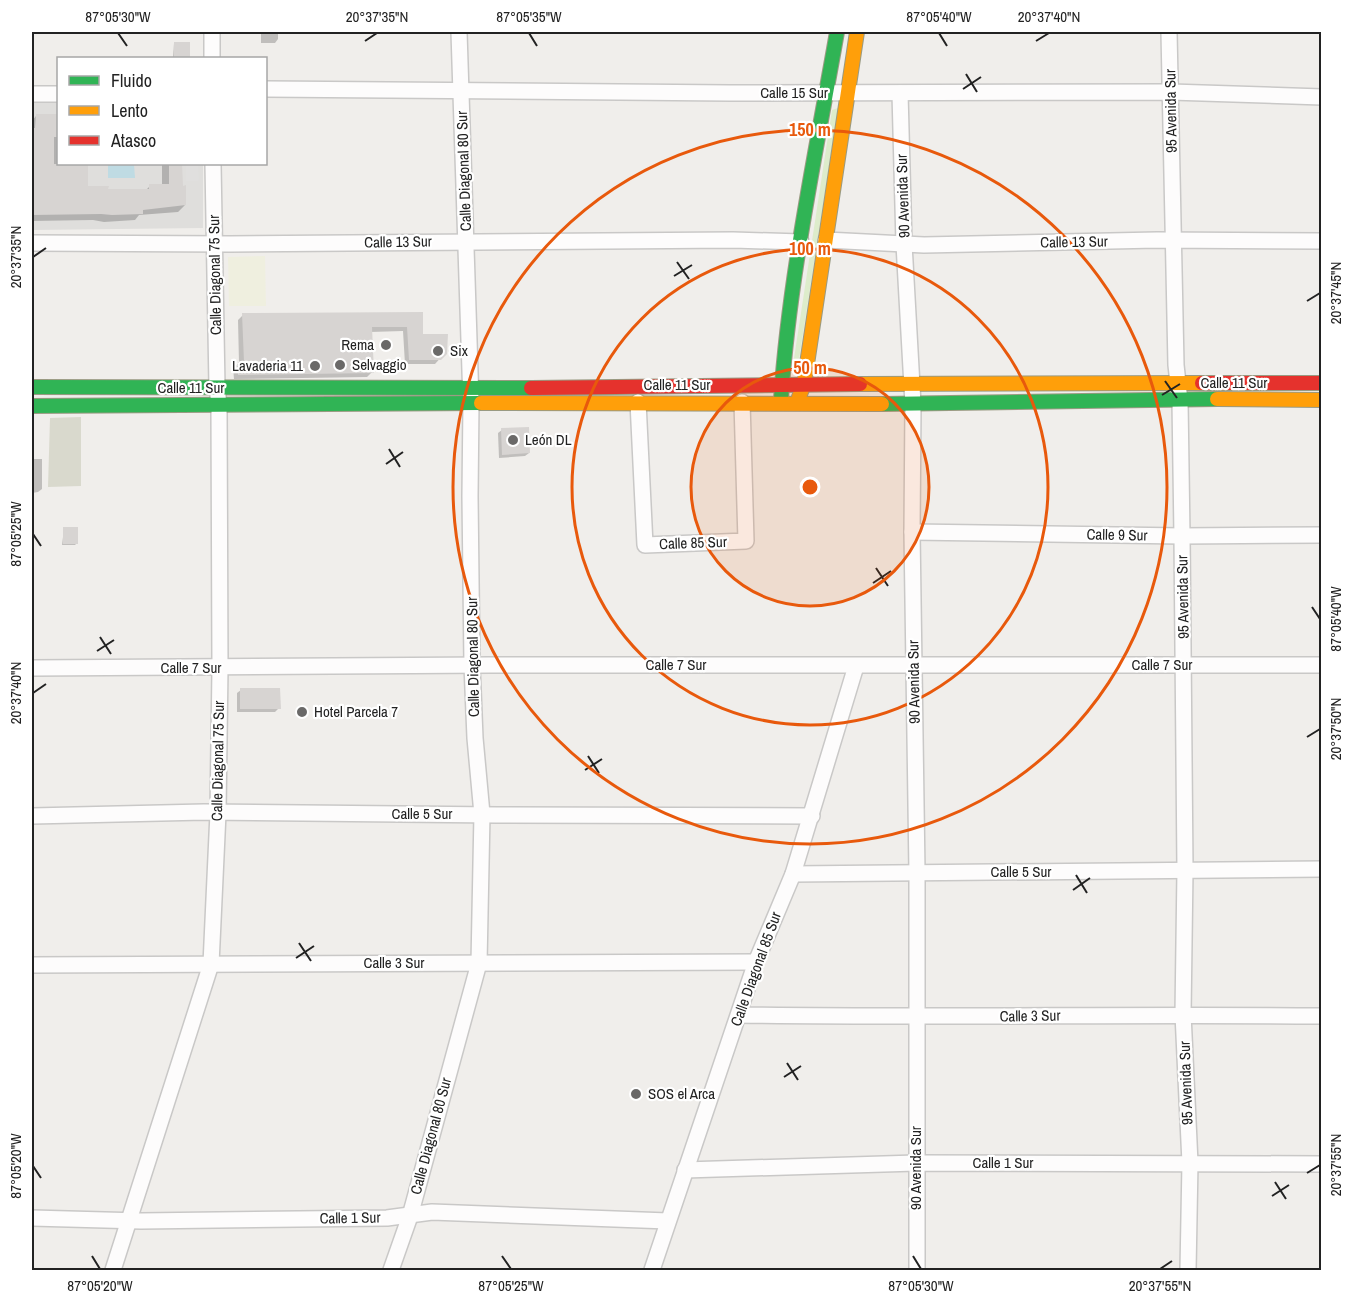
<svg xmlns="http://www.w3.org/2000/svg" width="1353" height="1302" viewBox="0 0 1353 1302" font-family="'Archivo Narrow',sans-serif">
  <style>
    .residential { fill: #dfdedc }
    .construction { fill: #d9d9cd }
    .farmland { fill: #efefdf }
    .grass { fill: #ddeccb }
    .parking { fill: #e0dfde }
    .water { fill: #bfdbe3 }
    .shadow { fill: #0003 }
    .building { fill: #d7d4d2 }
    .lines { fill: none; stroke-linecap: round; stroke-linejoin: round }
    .street-casing { stroke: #c9c8c7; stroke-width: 18 }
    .fast-casing { stroke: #999a82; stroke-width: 16 }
    .slow-casing { stroke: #999a82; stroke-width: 16 }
    .jam-casing { stroke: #999a82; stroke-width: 16 }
    .street { stroke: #fdfcfc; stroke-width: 15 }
    .fast { stroke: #30b455; stroke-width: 14 }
    .slow { stroke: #ff9f0a; stroke-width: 14 }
    .jam { stroke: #e5322d; stroke-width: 14 }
    .ticks { fill: none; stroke: #222; stroke-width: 2 }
    .ring { fill: none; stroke: #e8590c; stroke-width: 3 }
    .poi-dot { fill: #6a6968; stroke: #fff; stroke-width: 2 }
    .labels { text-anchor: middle; stroke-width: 4.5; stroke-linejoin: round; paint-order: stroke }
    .street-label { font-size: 15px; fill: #222; stroke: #fff }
    .poi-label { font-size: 15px; fill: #222; stroke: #fff; text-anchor: start }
    .centre { fill: #e8590c; stroke: #fff; stroke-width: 3 }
    .ring-label { font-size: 18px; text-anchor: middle; font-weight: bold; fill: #e8590c; stroke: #fff; stroke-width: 4.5; stroke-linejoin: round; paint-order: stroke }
    .neatline { fill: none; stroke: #222; stroke-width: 2 }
    .ticks-label { font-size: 15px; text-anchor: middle; fill: #222 }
  </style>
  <rect width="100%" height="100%" fill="#f0eeeb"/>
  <path class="residential" d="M58,101V164H203V228L32,230V102Z"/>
  <path class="construction" d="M81,417V486L48,487L50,418Z"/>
  <path class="farmland" d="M265,256L266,306H229L228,257Z"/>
  <path class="grass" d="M838,108L798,366L795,370L793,365L832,110Z"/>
  <path class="parking" d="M186,164H198L199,181H186Z"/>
  <path class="water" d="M108,164H134L135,178H108Z"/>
  <g class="shadow">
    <path d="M261,32H278V39L275,43H261Z"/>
    <path d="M174,43H189V58H173Z"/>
    <path d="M36,116H58V164H86V187L107,191L146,190L150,186L162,185V164H181V188L185,205L178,212L139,215L135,220L104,222L93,220L32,221V121Z"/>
    <path d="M421,313V335L445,353L435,364H405L403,331L370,332L372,372L367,377L234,379L233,368L239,363L238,320L243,315Z"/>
    <path d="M502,430L529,453L525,456L499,458L498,433Z"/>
    <path d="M32,459H42V489L38,492L32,493Z"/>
    <path d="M64,529L77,543L75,545H62Z"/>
    <path d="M241,690L279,708L275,712H237V693Z"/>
  </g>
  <g class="building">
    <rect x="174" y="42" width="16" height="16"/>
    <path d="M36,114H58V137H54V164H88V186H109L108,189H149V184H169V164H182L183,186L186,185V205L143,210V214L112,215L101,214L32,215V128H35Z"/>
    <path d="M423,312V334H448L447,354L441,360H409L407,327H372L374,373L238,375V362H244L242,313Z"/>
    <path d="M529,427L530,453L502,455L501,428Z"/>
    <rect x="63" y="527" width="15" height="17"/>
    <path d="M240,688H280L281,709H240Z"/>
  </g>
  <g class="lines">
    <g class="street-casing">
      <g id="street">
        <path d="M1169,32L1176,365L1180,401L1182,536L1185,870L1183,1014L1190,1163L1188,1270"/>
        <path d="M212,58V32"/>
        <path d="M266,89L730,93L1171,92L1322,97"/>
        <path d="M900,93L904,244L913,404L912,532L917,872V1270"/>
        <path d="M32,94H58"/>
        <path d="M826,240L924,245L1157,240L1322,241"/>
        <path d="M32,243L230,244L733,240L801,242"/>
        <path d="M638,402L645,545L746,541L742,402"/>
        <path d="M912,532L1182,536L1322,535"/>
        <path d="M32,668L490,665H1322"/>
        <path d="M32,816L204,812L497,815L812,816"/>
        <path d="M793,874L1322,869"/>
        <path d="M32,965L756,962"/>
        <path d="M739,1015C933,1018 1127,1014 1322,1016"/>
        <path d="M685,1170L916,1163L1322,1164"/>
        <path d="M32,1218L141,1221L387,1218L432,1212L668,1221"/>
        <path d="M113,1270L211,964L218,813L220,668L219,405L217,387L213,164"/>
        <path d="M391,1270L410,1216L479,963L482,814L475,738L472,665L470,496L471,402L459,32"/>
        <path d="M652,1270L756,962L793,874L856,666"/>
      </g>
    </g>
    <g class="fast-casing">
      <g id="fast">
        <path d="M32,387L531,388"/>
        <path d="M781,399C789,278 816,152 837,32"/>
        <path d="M882,404L1217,399"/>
        <path d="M32,406L481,403"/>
      </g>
    </g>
    <g class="slow-casing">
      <g id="slow">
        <path d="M860,384L1202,383"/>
        <path d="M799,397L804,384L857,32"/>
        <path d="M1217,399L1322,400"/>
        <path d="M481,403L882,404"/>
      </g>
    </g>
    <g class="jam-casing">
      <g id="jam">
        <path d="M1202,383H1322"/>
        <path d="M531,388L860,384"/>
      </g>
    </g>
    <use href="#street" class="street"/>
    <use href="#fast" class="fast"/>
    <use href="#slow" class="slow"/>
    <use href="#jam" class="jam"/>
  </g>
  <path class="ticks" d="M118,33L127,46M529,33L537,46M939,33L947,46M365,41L377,33M1036,41L1049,33M966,74L977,92M963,89L981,77M33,257L46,248M677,262L689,279M674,276L692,265M1307,301L1320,293M1165,381L1177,398M1162,395L1180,384M389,449L400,467M386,464L403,452M33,534L41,546M876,568L888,586M873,583L891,571M1312,607L1320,619M100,637L111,654M97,651L114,640M33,693L46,684M1307,737L1320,729M588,756L599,773M585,770L602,759M1076,875L1087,893M1073,890L1090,878M299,943L311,961M296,958L314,946M787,1063L798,1080M784,1077L801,1066M33,1166L41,1178M1307,1173L1320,1165M1275,1182L1286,1199M1272,1196L1289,1185M92,1256L100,1269M502,1256L511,1269M913,1256L921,1269M1160,1269L1172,1261"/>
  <circle cx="810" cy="487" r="119" fill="#e8590c" fill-opacity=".12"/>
  <g class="ring">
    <circle cx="810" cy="487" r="119"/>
    <circle cx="810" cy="487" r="238"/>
    <circle cx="810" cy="487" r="357"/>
  </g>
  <g class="poi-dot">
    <circle cx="386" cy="345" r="6"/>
    <circle cx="438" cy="351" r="6"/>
    <circle cx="340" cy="365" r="6"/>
    <circle cx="315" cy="366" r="6"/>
    <circle cx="513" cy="440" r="6"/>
    <circle cx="302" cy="712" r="6"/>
    <circle cx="636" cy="1094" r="6"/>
  </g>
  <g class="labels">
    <g class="street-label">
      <text x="794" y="98">Calle 15 Sur</text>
      <text transform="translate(1171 111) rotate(-91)" y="5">95 Avenida Sur</text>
      <text transform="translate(464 171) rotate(-92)" y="5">Calle Diagonal 80 Sur</text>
      <text transform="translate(903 196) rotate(-92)" y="5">90 Avenida Sur</text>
      <text transform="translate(398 242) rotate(-1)" y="5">Calle 13 Sur</text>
      <text transform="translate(1074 242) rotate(-1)" y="5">Calle 13 Sur</text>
      <text transform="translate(215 275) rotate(-91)" y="5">Calle Diagonal 75 Sur</text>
      <text x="1234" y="388">Calle 11 Sur</text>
      <text x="677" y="390">Calle 11 Sur</text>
      <text x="191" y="393">Calle 11 Sur</text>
      <text transform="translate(1117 535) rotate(1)" y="5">Calle 9 Sur</text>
      <text transform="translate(693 543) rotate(-2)" y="5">Calle 85 Sur</text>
      <text transform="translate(1183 597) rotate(-91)" y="5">95 Avenida Sur</text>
      <text transform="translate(473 657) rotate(-91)" y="5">Calle Diagonal 80 Sur</text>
      <text x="676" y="670">Calle 7 Sur</text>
      <text x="1162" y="670">Calle 7 Sur</text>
      <text x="191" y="673">Calle 7 Sur</text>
      <text transform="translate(914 682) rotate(-91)" y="5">90 Avenida Sur</text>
      <text transform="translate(218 761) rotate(-89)" y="5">Calle Diagonal 75 Sur</text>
      <text x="422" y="819">Calle 5 Sur</text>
      <text x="1021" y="877">Calle 5 Sur</text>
      <text x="394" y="968">Calle 3 Sur</text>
      <text transform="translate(756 969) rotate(-70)" y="5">Calle Diagonal 85 Sur</text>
      <text transform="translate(1030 1016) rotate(-1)" y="5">Calle 3 Sur</text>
      <text transform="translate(1186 1083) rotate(-92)" y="5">95 Avenida Sur</text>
      <text transform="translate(431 1136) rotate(-75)" y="5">Calle Diagonal 80 Sur</text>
      <text x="1003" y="1168">Calle 1 Sur</text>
      <text transform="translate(916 1168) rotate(-90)" y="5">90 Avenida Sur</text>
      <text transform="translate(350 1218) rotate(-1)" y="5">Calle 1 Sur</text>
    </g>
    <g class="poi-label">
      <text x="374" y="350" text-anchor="end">Rema</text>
      <text x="450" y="356">Six</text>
      <text x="352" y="370">Selvaggio</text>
      <text x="303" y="371" text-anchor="end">Lavaderia 11</text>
      <text x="525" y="445">León DL</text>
      <text x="314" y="717">Hotel Parcela 7</text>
      <text x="648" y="1099">SOS el Arca</text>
    </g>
  </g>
  <circle cx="810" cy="487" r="9" class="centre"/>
  <g class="ring-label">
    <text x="810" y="136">150 m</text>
    <text x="810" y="255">100 m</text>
    <text x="810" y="374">50 m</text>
  </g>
  <rect width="1353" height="1302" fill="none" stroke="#ffffff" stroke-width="66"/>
  <rect x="57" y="57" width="210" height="108" fill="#ffffff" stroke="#a7a7a7" stroke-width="1.5"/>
  <rect x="69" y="76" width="30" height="9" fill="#30b455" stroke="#a7a7a7" stroke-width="1.5"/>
  <text x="111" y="87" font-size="18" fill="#222222">Fluido</text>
  <rect x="69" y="106" width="30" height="9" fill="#ff9f0a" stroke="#a7a7a7" stroke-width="1.5"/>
  <text x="111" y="117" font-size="18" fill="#222222">Lento</text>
  <rect x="69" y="136" width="30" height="9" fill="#e5322d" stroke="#a7a7a7" stroke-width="1.5"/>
  <text x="111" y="147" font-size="18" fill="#222222">Atasco</text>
  <rect x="33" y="33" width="1287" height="1236" class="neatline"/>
  <g class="ticks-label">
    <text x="118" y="22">87°05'30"W</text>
    <text x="377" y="22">20°37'35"N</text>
    <text x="529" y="22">87°05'35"W</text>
    <text x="939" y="22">87°05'40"W</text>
    <text x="1049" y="22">20°37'40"N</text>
    <text transform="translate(16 257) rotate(-90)" y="5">20°37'35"N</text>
    <text transform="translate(1336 293) rotate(-90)" y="5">20°37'45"N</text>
    <text transform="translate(16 534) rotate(-90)" y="5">87°05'25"W</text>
    <text transform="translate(1336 619) rotate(-90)" y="5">87°05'40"W</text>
    <text transform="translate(16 693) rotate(-90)" y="5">20°37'40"N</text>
    <text transform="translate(1336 729) rotate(-90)" y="5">20°37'50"N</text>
    <text transform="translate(1336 1165) rotate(-90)" y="5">20°37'55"N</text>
    <text transform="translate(16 1166) rotate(-90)" y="5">87°05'20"W</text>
    <text x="100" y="1291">87°05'20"W</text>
    <text x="511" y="1291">87°05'25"W</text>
    <text x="921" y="1291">87°05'30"W</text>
    <text x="1160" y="1291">20°37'55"N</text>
  </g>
</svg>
